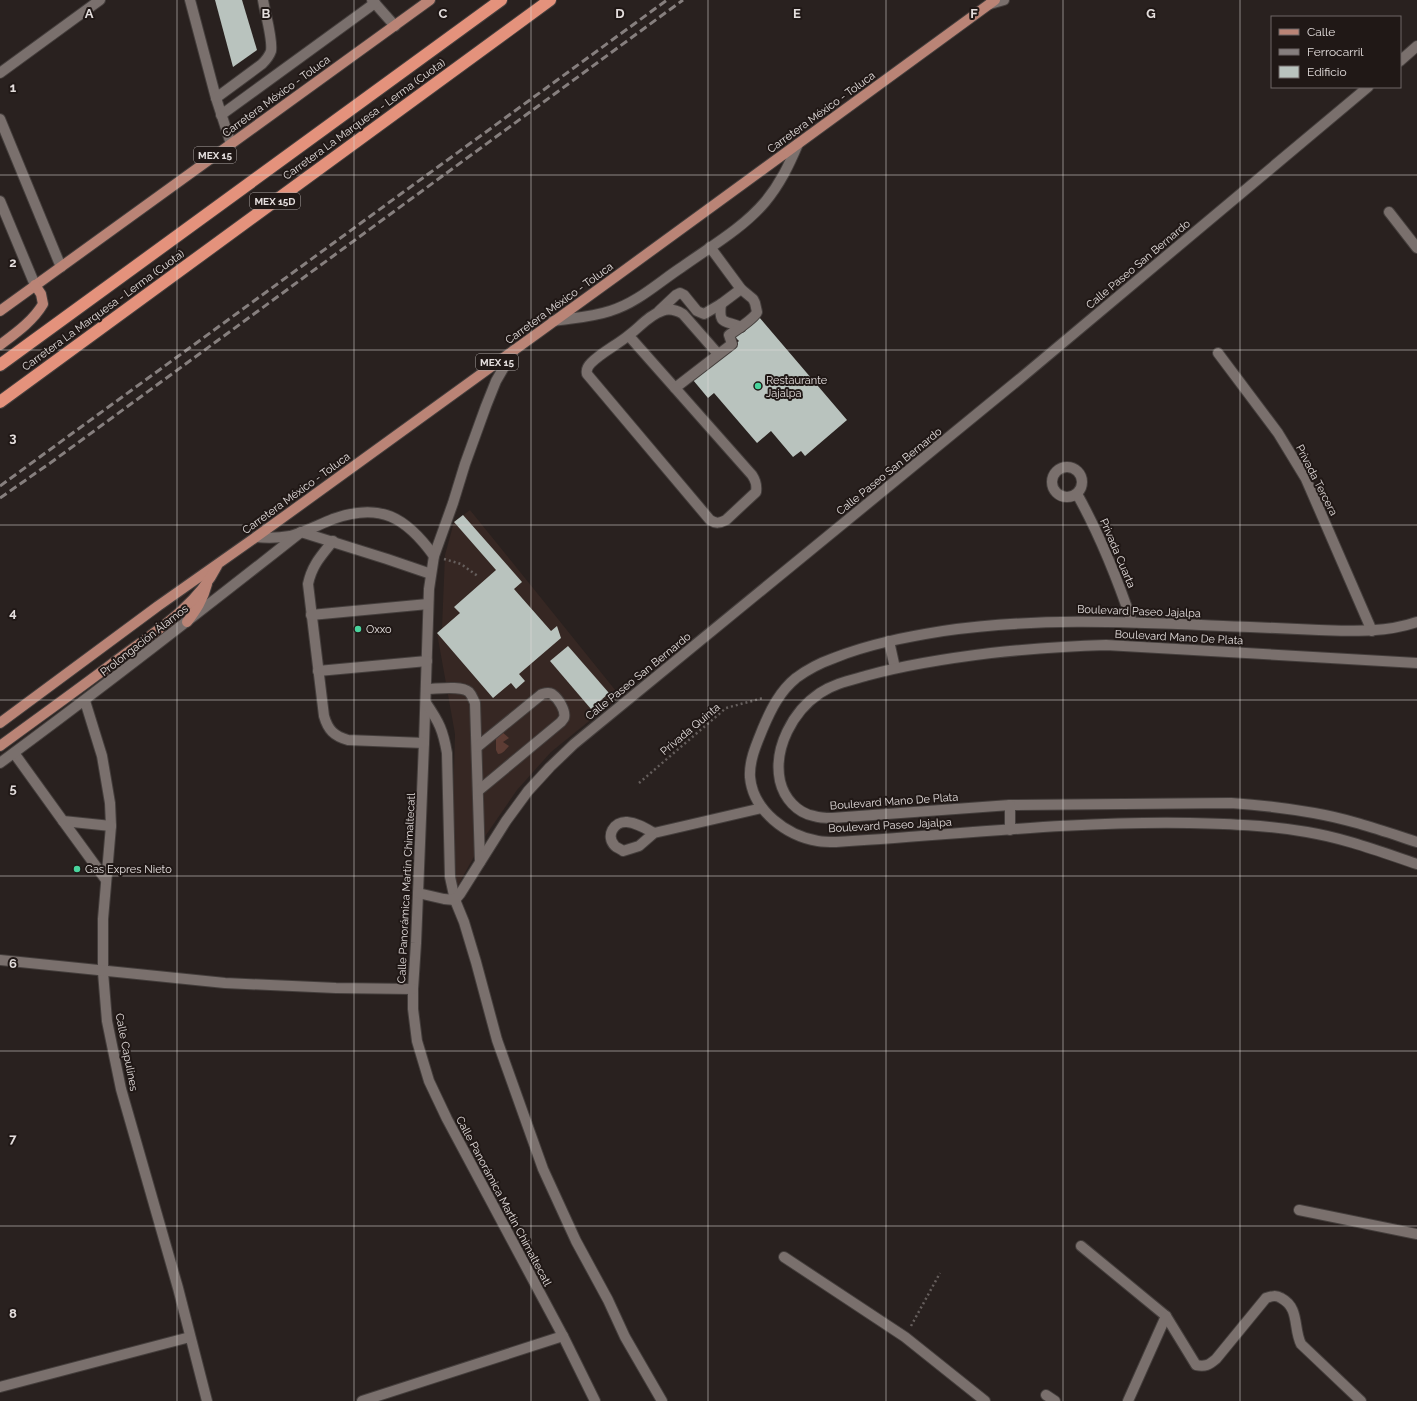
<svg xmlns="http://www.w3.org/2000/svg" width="1417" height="1401" viewBox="0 0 1417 1401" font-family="Raleway,sans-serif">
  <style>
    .built { fill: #362723 }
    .green { fill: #5d3c34 }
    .building { fill: #b9c3be }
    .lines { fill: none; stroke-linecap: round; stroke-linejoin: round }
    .minor-casing { stroke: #443e3c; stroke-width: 12 }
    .major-casing { stroke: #443e3c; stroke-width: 12 }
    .highway-casing { stroke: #443e3c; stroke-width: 14 }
    .path { stroke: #665f5d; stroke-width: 2.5; stroke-dasharray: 2 3; stroke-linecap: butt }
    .minor { stroke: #7a706d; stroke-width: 10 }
    .major { stroke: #ba8476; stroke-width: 10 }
    .highway { stroke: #e4927c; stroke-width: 12 }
    .rail { stroke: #867f7e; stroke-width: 3; stroke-dasharray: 8 4; stroke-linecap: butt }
    .grid { fill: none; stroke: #e4dedd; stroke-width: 1; stroke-opacity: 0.55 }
    .poi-dot { fill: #49d49d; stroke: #201816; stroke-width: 1.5 }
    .labels { text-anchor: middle; stroke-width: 4; stroke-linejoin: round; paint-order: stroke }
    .shield { fill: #201816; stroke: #a9a3a1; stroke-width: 1 }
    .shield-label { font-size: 10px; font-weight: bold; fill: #e4dedd }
    .street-label { font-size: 11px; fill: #e4dedd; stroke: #201816 }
    .poi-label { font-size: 11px; fill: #e4dedd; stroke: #201816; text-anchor: start }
    .grid-label { font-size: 13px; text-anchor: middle; font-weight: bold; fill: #e4dedd; stroke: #201816; stroke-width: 4; stroke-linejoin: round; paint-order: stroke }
  </style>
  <rect width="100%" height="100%" fill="#29211f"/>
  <path class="built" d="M470,510L620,696L551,752L517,790L486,835L456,889L453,806L455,734L437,633L442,628L445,555L454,522Z"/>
  <path class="green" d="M501,731L509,738L503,742L509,746C506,749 503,754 498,754L496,750V736Z"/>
  <g class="building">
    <path d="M215,0H242L257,50L233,67Z"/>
    <path d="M759,317L847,420L805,456L801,451L793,457L771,431L757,443L714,393L708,398L693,380L739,341L735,337Z"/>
    <path d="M463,515L522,582L514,589L551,631L557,626L561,638L519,674L525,681L516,689L511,683L493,698L437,633L460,613L454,607L496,570L454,522Z"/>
    <path d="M568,646L609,693L591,709L550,661Z"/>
  </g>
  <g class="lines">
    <g class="minor-casing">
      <g id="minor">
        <path d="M190,0L216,98L231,144"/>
        <path d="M372,0L395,26"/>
        <path d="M990,4L1004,0"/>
        <path d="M1400,61L1417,46"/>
        <path d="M0,73L100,0"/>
        <path d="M216,98L262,64C266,60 269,57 271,51C273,39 265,13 263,0"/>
        <path d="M221,115L375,3"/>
        <path d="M0,119L61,267"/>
        <path d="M0,201L35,285"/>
        <path d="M1389,212L1417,248"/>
        <path d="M721,304C718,326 726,320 741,327"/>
        <path d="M659,311L676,295L680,293L684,295L697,311L704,314L721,304L741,289"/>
        <path d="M553,321C572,318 592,317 610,311C637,303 659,282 682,267C710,247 743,228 765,202C780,184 789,165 798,144"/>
        <path d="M629,336L752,475C756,481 757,485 756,492L726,520C720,523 716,524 710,520L587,374C586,370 588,366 591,363C602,352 617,345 629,335C640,327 649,315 662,311C669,308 676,310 683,314L718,354"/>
        <path d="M514,350L496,381L486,406L465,464L453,503L434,556L429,589L424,743L416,943L413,989V1009L417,1041L429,1081L447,1119L563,1336L595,1401"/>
        <path d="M1218,353L1278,433L1306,479L1372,631"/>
        <path d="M675,388L732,344L729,335C736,330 754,319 757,312L755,303L753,299L741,289L710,247"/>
        <circle cx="1067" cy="482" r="15"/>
        <path d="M1077,494C1100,535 1117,578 1132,622"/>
        <path d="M256,537C267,538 278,538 290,536C305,532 318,525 333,519C380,502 406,517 434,556"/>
        <path d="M333,541C321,556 312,565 308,584L324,716C328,730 334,736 348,740L424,743"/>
        <path d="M311,615L428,604"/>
        <path d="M1417,622C1385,633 1352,631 1319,630C1296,629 1273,628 1250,627C1146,623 1046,616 943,631C906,637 869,644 834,658C820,663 808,669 796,678C780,691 771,709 763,728C757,743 749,760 750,777C753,811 787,836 818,841C824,842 830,842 836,842C953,835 1071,821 1189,823C1228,824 1268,825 1307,832C1344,838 1381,852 1417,864"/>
        <path d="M889,641L895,668"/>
        <path d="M1417,663L1106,645C1067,646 1029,649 991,653C950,658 909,664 869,675C852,680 835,683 820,693C793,711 773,748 780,781C784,798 797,813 814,816C820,818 826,818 832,818L1010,805L1231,803C1259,805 1286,808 1314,813C1349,819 1383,831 1417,842"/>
        <path d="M318,671L427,661"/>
        <path d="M426,689C437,689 461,685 469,692C472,695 473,699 475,703L480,862"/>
        <path d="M85,701L102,756L110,803L111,826L103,919V972L107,1021L121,1089L178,1288L207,1401"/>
        <path d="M426,703C439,722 443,730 447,753L450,877L455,900L464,922L476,962L497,1040L543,1169L576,1241L608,1300L625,1337L662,1401"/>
        <path d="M477,747L542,694C546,693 549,692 552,694C559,699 566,711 564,718L561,722L478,791"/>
        <path d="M14,753L63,821L111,826"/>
        <path d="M0,763C102,688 201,611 301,532L387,559L431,574"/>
        <path d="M63,821L106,880"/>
        <path d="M1010,830V805"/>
        <path d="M654,833C645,828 637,823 627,822C614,821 605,836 615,846C617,848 621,849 623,851L639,846L654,833L762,808"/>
        <path d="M418,893L444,899L455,900L460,894L506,821L528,791L550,767L574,744L1022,377L1368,87"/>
        <path d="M0,960L225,983L336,988L413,989"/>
        <path d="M1299,1210L1417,1234"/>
        <path d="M1081,1246L1166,1316L1196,1365C1205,1367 1209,1365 1216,1359L1266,1298C1272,1296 1276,1295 1281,1298C1300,1308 1293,1328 1301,1344L1361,1401"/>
        <path d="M784,1257L905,1337L985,1401"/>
        <path d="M0,1387L190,1337"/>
        <path d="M1046,1395L1055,1401"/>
        <path d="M362,1401L563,1336"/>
        <path d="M1128,1401L1166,1316"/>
      </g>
    </g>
    <g class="major-casing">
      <g id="major">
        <path d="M0,311L430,0"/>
        <path d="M0,345C16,333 33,321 43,304L41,294L35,285"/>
        <path d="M187,622C196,610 203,600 207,584"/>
        <path d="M0,723L158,606L256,537L618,275L995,0"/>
        <path d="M0,746C38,718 76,691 113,663C150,635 196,608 217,566"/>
      </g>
    </g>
    <g class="highway-casing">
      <g id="highway">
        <path d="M0,365L501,0"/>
        <path d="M0,402L550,0"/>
      </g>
    </g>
    <g class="path">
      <path d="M444,559L461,564L479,577"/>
      <path d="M639,783L726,708L763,698"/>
      <path d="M911,1326L940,1273"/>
    </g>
    <use href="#minor" class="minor"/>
    <use href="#major" class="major"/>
    <use href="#highway" class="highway"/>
    <g class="rail">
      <path d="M0,486L667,0"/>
      <path d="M0,498L53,461L683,0"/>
    </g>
  </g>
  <path class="grid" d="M177,0V1401M354,0V1401M531,0V1401M708,0V1401M886,0V1401M1063,0V1401M1240,0V1401M0,175H1417M0,350H1417M0,525H1417M0,700H1417M0,876H1417M0,1051H1417M0,1226H1417"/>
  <g class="poi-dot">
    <circle cx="758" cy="386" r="4"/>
    <circle cx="358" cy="629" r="4"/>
    <circle cx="77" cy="869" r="4"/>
  </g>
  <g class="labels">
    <g class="shield">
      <rect x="194" y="147" width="42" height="16" rx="3"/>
      <rect x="250" y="193" width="50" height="16" rx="3"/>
      <rect x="476" y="354" width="42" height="16" rx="3"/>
    </g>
    <g class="shield-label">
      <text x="215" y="159">MEX 15</text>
      <text x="275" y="205">MEX 15D</text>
      <text x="497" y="366">MEX 15</text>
    </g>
    <g class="street-label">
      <text transform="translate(276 96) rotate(-36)" y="4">Carretera México - Toluca</text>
      <text transform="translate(821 112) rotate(-36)" y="4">Carretera México - Toluca</text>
      <text transform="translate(364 119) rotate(-36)" y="4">Carretera La Marquesa - Lerma (Cuota)</text>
      <text transform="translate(1138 264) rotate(-40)" y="4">Calle Paseo San Bernardo</text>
      <text transform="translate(559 303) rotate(-36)" y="4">Carretera México - Toluca</text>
      <text transform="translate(103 310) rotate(-36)" y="4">Carretera La Marquesa - Lerma (Cuota)</text>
      <text transform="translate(889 471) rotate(-39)" y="4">Calle Paseo San Bernardo</text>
      <text transform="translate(1317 480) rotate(63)" y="4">Privada Tercera</text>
      <text transform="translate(296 493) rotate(-36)" y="4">Carretera México - Toluca</text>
      <text transform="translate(1118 553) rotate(67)" y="4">Privada Cuarta</text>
      <text transform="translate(1139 611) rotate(2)" y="4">Boulevard Paseo Jajalpa</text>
      <text transform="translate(1179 637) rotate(3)" y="4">Boulevard Mano De Plata</text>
      <text transform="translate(144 640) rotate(-38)" y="4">Prolongación Álamos</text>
      <text transform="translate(638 676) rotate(-39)" y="4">Calle Paseo San Bernardo</text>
      <text transform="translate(690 729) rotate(-40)" y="4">Privada Quinta</text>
      <text transform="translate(894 801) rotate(-4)" y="4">Boulevard Mano De Plata</text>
      <text transform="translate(890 825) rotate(-3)" y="4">Boulevard Paseo Jajalpa</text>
      <text transform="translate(406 888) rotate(-87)" y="4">Calle Panorámica Martin Chimaltecatl</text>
      <text transform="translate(127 1052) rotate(79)" y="4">Calle Capulines</text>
      <text transform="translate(504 1201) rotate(62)" y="4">Calle Panorámica Martin Chimaltecatl</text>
    </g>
    <g class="poi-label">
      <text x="766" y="384">Restaurante<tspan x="766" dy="13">Jajalpa</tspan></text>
      <text x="366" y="633">Oxxo</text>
      <text x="85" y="873">Gas Expres Nieto</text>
    </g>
  </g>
  <g class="grid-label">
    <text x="89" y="18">A</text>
    <text x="266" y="18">B</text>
    <text x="443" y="18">C</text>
    <text x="620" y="18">D</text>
    <text x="797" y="18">E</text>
    <text x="974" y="18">F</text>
    <text x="1151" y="18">G</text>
    <text x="13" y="92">1</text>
    <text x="13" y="267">2</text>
    <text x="13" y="442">3</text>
    <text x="13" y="617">4</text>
    <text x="13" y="793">5</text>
    <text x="13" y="968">6</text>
    <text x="13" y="1143">7</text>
    <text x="13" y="1318">8</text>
  </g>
  <rect x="1271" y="16" width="130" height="72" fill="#201816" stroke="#6e6766"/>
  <rect x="1279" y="29" width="20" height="6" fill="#ba8476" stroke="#6e6766"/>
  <text x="1307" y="36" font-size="12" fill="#e4dedd">Calle</text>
  <rect x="1279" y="49" width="20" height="6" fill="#867f7e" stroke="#6e6766"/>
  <text x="1307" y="56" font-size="12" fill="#e4dedd">Ferrocarril</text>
  <rect x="1279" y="66" width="20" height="12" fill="#b9c3be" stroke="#6e6766"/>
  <text x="1307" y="76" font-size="12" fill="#e4dedd">Edificio</text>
</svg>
